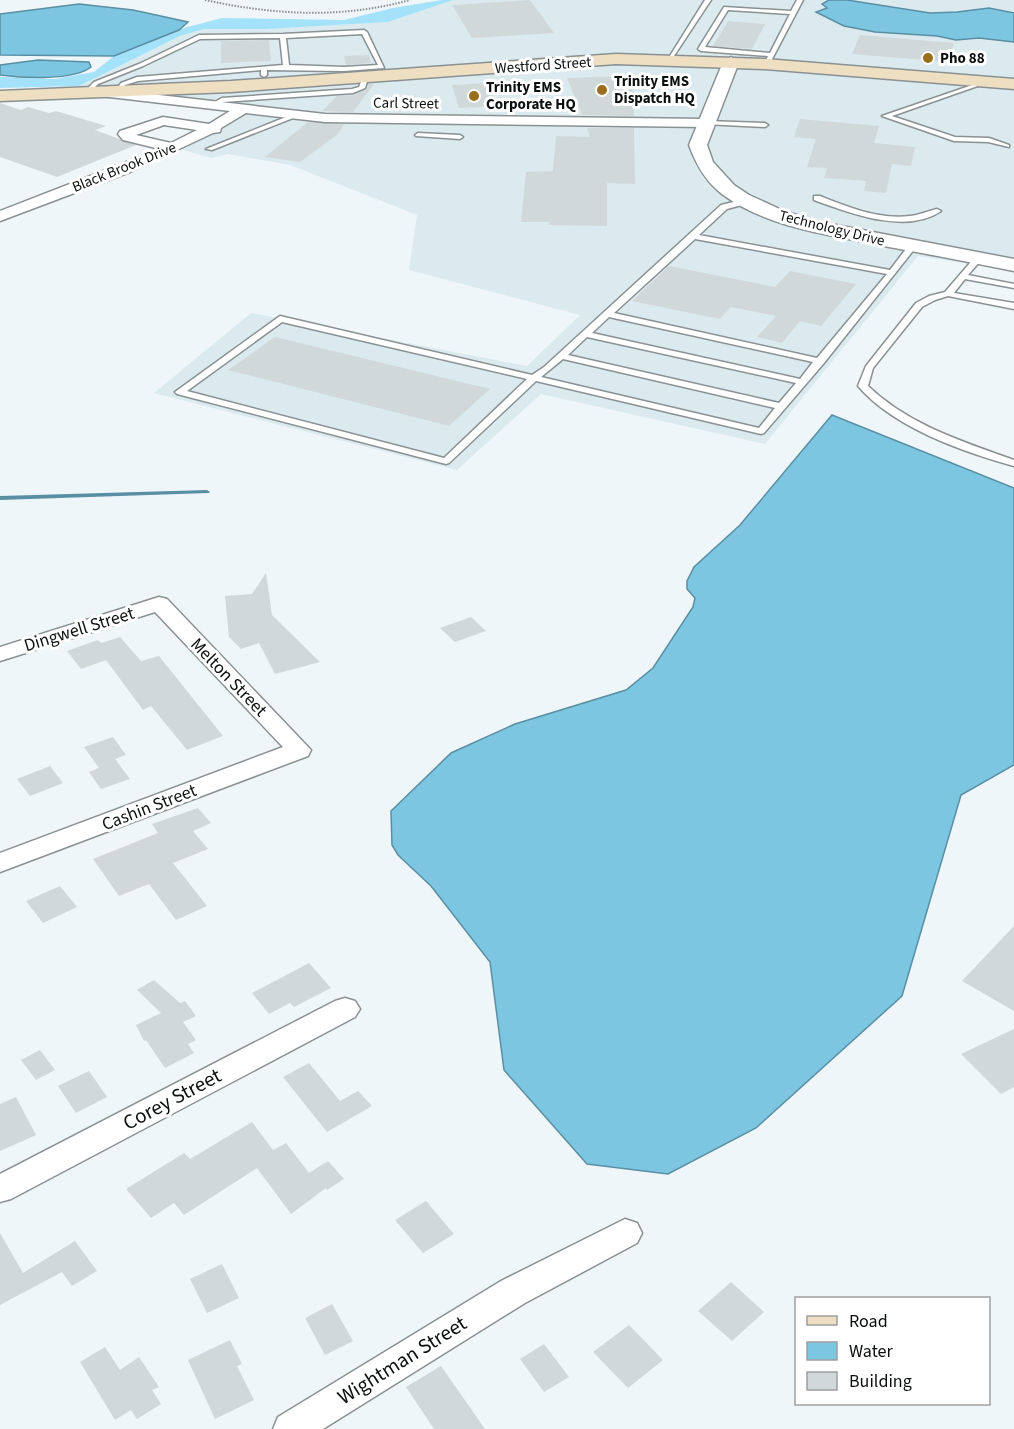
<svg xmlns="http://www.w3.org/2000/svg" width="1014" height="1429" viewBox="0 0 1014 1429" font-family="'Source Sans 3',sans-serif">
  <style>
    .built { fill: #dbeaef }
    .green { fill: #a4e2fa }
    .water { fill: #7cc6e2; stroke: #5a8fa3; stroke-width: 1.5 }
    .lines { fill: none; stroke-linecap: round; stroke-linejoin: round }
    .stream { fill: #5a8fa3; fill-rule: evenodd }
    .building { fill: #d1d8da }
    .service-casing { stroke: #8a9193; stroke-width: 3 }
    .minor-casing { stroke: #8a9193; stroke-width: 3 }
    .tertiary-casing { stroke: #8a9193; stroke-width: 3 }
    .secondary-casing { stroke: #8a9193; stroke-width: 3 }
    .path { stroke: #8a8f90; stroke-width: 2; stroke-dasharray: 1.5 1.5; stroke-linecap: butt }
    .service { fill: #fff; fill-rule: evenodd }
    .minor { fill: #fff; fill-rule: evenodd }
    .tertiary { fill: #fff; fill-rule: evenodd }
    .secondary { fill: #efdfc2; fill-rule: evenodd }
    .poi-dot { fill: #996e1c; stroke: #fff; stroke-width: 2 }
    .labels { text-anchor: middle; stroke-width: 6; stroke-linejoin: round; paint-order: stroke }
    .far-poi-label { font-size: 15px; font-weight: bold; fill: #0c0f0f; stroke: #fff; text-anchor: start }
    .far-street-label { font-size: 15px; fill: #0c0f0f; stroke: #fff }
    .street-label { font-size: 18px; fill: #0c0f0f; stroke: #fff }
    .near-street-label { font-size: 21px; fill: #0c0f0f; stroke: #fff }
  </style>
  <rect width="100%" height="100%" fill="#eff6f9"/>
  <path class="built" d="M453,0H1014V271L918,256L765,444L541,394L457,470L154,393L251,313L527,366L580,315L409,270L417,215L290,165L228,154L211,158L180,149L245,114L160,95L79,86L180,36L204,29H268L388,22Z"/>
  <path class="green" d="M442,0H453L388,22L268,29H204L180,36L79,86L0,88V77L55,79L94,72L114,56L184,28L222,18L344,20L393,8Z"/>
  <g class="water">
    <path d="M829,0H847L930,13L957,12L989,8L1014,13V42L979,38L956,40L937,36L875,32L844,26L816,12L827,8L822,4Z"/>
    <path d="M79,4L133,10L188,22L179,30L114,56L0,55V14Z"/>
    <path d="M38,60L89,62L91,67C73,81 23,78 0,75V65Z"/>
    <path d="M832,415L1014,488V765L961,795L902,996L756,1128L668,1174L587,1164L504,1070L490,962L431,886L398,855L392,845L391,811L451,753L515,724L626,690L653,668L693,607L695,598L687,589V581L694,567L740,525Z"/>
  </g>
  <g class="lines">
    <path class="stream" d="M207,490L210,492L209,493L0,500V496Z"/>
  </g>
  <g class="building">
    <path d="M530,0L554,33L472,38L452,5Z"/>
    <path d="M728,21L765,24L752,49L713,46Z"/>
    <path d="M860,35L954,43L948,62L852,54Z"/>
    <path d="M269,40L271,61L221,63V41Z"/>
    <path d="M369,55L371,63L346,65L344,56Z"/>
    <path d="M626,76L638,102H633L634,116L582,115L567,78Z"/>
    <path d="M489,83L497,106L459,108L452,85Z"/>
    <path d="M368,84H374L353,112L322,111L337,96L354,95L366,90Z"/>
    <path d="M0,103L21,110L28,107L49,113L56,111L106,126L95,130L136,145L57,177L0,157Z"/>
    <path d="M800,119L879,126L874,143L915,147L911,166L892,164L886,193L864,191L866,181L824,178L827,168L807,167L816,139L794,137Z"/>
    <path d="M308,122L344,124L338,134L300,162L265,157Z"/>
    <path d="M587,128H634L635,184L607,183V226L548,225L549,222H521L526,172L553,171L556,136L590,137Z"/>
    <path d="M669,266L775,287L790,271L856,284L821,326L800,321L782,343L757,337L776,316L731,307L720,319L632,301Z"/>
    <path d="M275,337L490,389L449,426L228,370Z"/>
    <path d="M266,573L272,615L320,662L275,674L259,643L241,649L229,637L225,596L252,594Z"/>
    <path d="M471,617L486,631L455,642L440,628Z"/>
    <path d="M120,637L141,661L159,656L223,736L187,750L151,706L143,710L106,660L81,669L67,651L98,640L101,643Z"/>
    <path d="M113,737L126,755L115,759L130,779L101,789L89,772L99,768L84,747Z"/>
    <path d="M50,766L63,783L30,796L17,779Z"/>
    <path d="M198,808L211,823L193,831L208,849L173,863L207,906L176,920L149,884L119,896L93,859L158,833L152,824Z"/>
    <path d="M60,886L77,907L43,923L26,901Z"/>
    <path d="M1014,926V1011L962,981Z"/>
    <path d="M309,963L331,988L294,1007L290,1003L269,1014L252,993Z"/>
    <path d="M154,980L180,1003L185,1001L196,1016L183,1022L196,1040L188,1044L194,1053L165,1068L146,1040L144,1041L136,1025L161,1013L137,990Z"/>
    <path d="M1014,1029V1087L1001,1094L961,1054Z"/>
    <path d="M40,1050L55,1070L36,1080L21,1060Z"/>
    <path d="M309,1063L340,1101L358,1091L372,1106L327,1132L283,1077Z"/>
    <path d="M89,1071L107,1097L76,1113L58,1086Z"/>
    <path d="M16,1097L36,1135L0,1151V1104Z"/>
    <path d="M252,1122L273,1150L286,1143L309,1173L328,1161L344,1179L327,1190L326,1188L291,1214L257,1168L184,1215L174,1203L151,1218L126,1189L184,1153L190,1159Z"/>
    <path d="M426,1201L454,1234L423,1253L395,1220Z"/>
    <path d="M0,1233L23,1273L75,1241L97,1271L72,1286L62,1272L0,1305Z"/>
    <path d="M222,1264L239,1298L207,1313L190,1279Z"/>
    <path d="M731,1282L764,1312L732,1341L698,1311Z"/>
    <path d="M332,1304L353,1341L325,1355L305,1318Z"/>
    <path d="M629,1325L663,1360L628,1388L593,1352Z"/>
    <path d="M230,1340L242,1364L237,1366L254,1400L215,1419L188,1360Z"/>
    <path d="M544,1344L569,1377L544,1392L520,1359Z"/>
    <path d="M105,1347L120,1370L139,1357L159,1387L152,1390L161,1404L137,1419L131,1410L115,1420L80,1362Z"/>
    <path d="M441,1366L485,1429H434L406,1387Z"/>
  </g>
  <g class="lines">
    <g class="service-casing">
      <g id="service">
        <path d="M705,0H711L672,59H668Z"/>
        <path d="M797,0H803L770,63L765,62L768,56L701,51L698,49L724,7L791,11ZM728,10L790,14L770,53L705,47Z"/>
        <path d="M364,30L367,32L384,68L344,71L267,70V75L264,77L261,75V70L138,81L125,85L119,94L114,93L121,83L137,77L283,65L280,38L200,39L143,66L98,84L87,95L82,94L94,82L139,64L199,35L283,34ZM362,34L378,65L344,67L289,65L286,38Z"/>
        <path d="M363,77L368,78L365,88L353,93L223,102L210,108L207,106L222,98L352,89L359,87Z"/>
        <path d="M984,81L989,82L892,116L955,137L989,138L1009,145V147L988,142L954,141L882,116Z"/>
        <path d="M296,113L299,115L298,116L212,150L206,149Z"/>
        <path d="M706,121L765,123L768,125L765,127L704,124V122Z"/>
        <path d="M418,133L460,135L463,137L460,139L416,136L415,135Z"/>
        <path d="M814,196H820C848,207 879,220 910,216C920,215 928,211 937,209L941,211C906,235 850,213 814,200Z"/>
        <path d="M746,199H749V203L727,209L699,235L890,270L909,245L916,247L824,363L764,433L761,434L536,381L449,463L446,464L177,394L175,392L280,316L532,375L544,367L721,205ZM695,239L887,274L817,358L614,313ZM609,317L813,362L800,379L592,333ZM282,322L527,379L444,458L187,391ZM587,337L796,383L779,403L568,355ZM563,359L775,408L759,428L541,377Z"/>
        <path d="M975,257L982,259L968,275L1014,284V288L965,279L954,293L1014,303V309L948,296L935,300L922,307L873,368L868,386C909,425 961,441 1014,460V466C963,452 893,427 858,386L866,366L916,303L929,296L945,292Z"/>
      </g>
    </g>
    <g class="minor-casing">
      <g id="minor">
        <path d="M106,89L325,114L706,119L713,123L706,127L325,122L246,113L221,128L220,132L213,133L130,172L0,221V211L160,149L123,140L118,134L120,131L163,117L209,124L230,111L101,96L99,93L101,90ZM164,125L197,130L171,143L136,135Z"/>
        <path d="M159,597L167,599L311,750L308,756L0,872V853L283,747L155,612L0,661V647Z"/>
        <path d="M345,998L355,1001L360,1009L355,1017L11,1199L0,1202V1174L335,1001Z"/>
        <path d="M625,1219L637,1223L642,1233L637,1243L525,1303L323,1429H273L278,1417L501,1281Z"/>
      </g>
    </g>
    <g class="tertiary-casing">
      <path id="tertiary" d="M731,57L739,62L707,145L713,162L734,185L749,195L784,211L815,221L1014,259V271C969,262 924,253 878,245C826,234 766,227 722,194C705,181 696,164 689,145L723,62Z"/>
    </g>
    <g class="secondary-casing">
      <path id="secondary" d="M616,54L765,59L1014,79V89L765,69L616,64L231,92L0,101V91L231,81Z"/>
    </g>
    <path class="path" d="M205,0C274,15 341,19 410,0"/>
    <use href="#service" class="service"/>
    <use href="#minor" class="minor"/>
    <use href="#tertiary" class="tertiary"/>
    <use href="#secondary" class="secondary"/>
  </g>
  <g class="poi-dot">
    <circle cx="928" cy="58" r="6"/>
    <circle cx="602" cy="90" r="6"/>
    <circle cx="474" cy="96" r="6"/>
  </g>
  <g class="labels">
    <g class="far-poi-label">
      <text x="940" y="63">Pho 88</text>
      <text x="614" y="86">Trinity EMS<tspan x="614" dy="17">Dispatch HQ</tspan></text>
      <text x="486" y="92">Trinity EMS<tspan x="486" dy="17">Corporate HQ</tspan></text>
    </g>
    <g class="far-street-label">
      <text transform="translate(543 65) rotate(-4)" y="5">Westford Street</text>
      <text transform="translate(406 103) rotate(1)" y="5">Carl Street</text>
      <text transform="translate(124 167) rotate(-22)" y="5">Black Brook Drive</text>
      <text transform="translate(832 228) rotate(14)" y="5">Technology Drive</text>
    </g>
    <g class="street-label">
      <text transform="translate(79 629) rotate(-17)" y="6">Dingwell Street</text>
      <text transform="translate(229 677) rotate(46)" y="6">Melton Street</text>
      <text transform="translate(149 807) rotate(-21)" y="6">Cashin Street</text>
    </g>
    <g class="near-street-label">
      <text transform="translate(172 1099) rotate(-28)" y="7">Corey Street</text>
      <text transform="translate(402 1360) rotate(-32)" y="7">Wightman Street</text>
    </g>
  </g>
  <rect x="795" y="1297" width="195" height="108" fill="#ffffff" stroke="#9e9f9f" stroke-width="1.5"/>
  <rect x="807" y="1316" width="30" height="9" fill="#efdfc2" stroke="#9e9f9f" stroke-width="1.5"/>
  <text x="849" y="1327" font-size="18" fill="#0c0f0f">Road</text>
  <rect x="807" y="1342" width="30" height="18" fill="#7cc6e2" stroke="#9e9f9f" stroke-width="1.5"/>
  <text x="849" y="1357" font-size="18" fill="#0c0f0f">Water</text>
  <rect x="807" y="1372" width="30" height="18" fill="#d1d8da" stroke="#9e9f9f" stroke-width="1.5"/>
  <text x="849" y="1387" font-size="18" fill="#0c0f0f">Building</text>
</svg>
